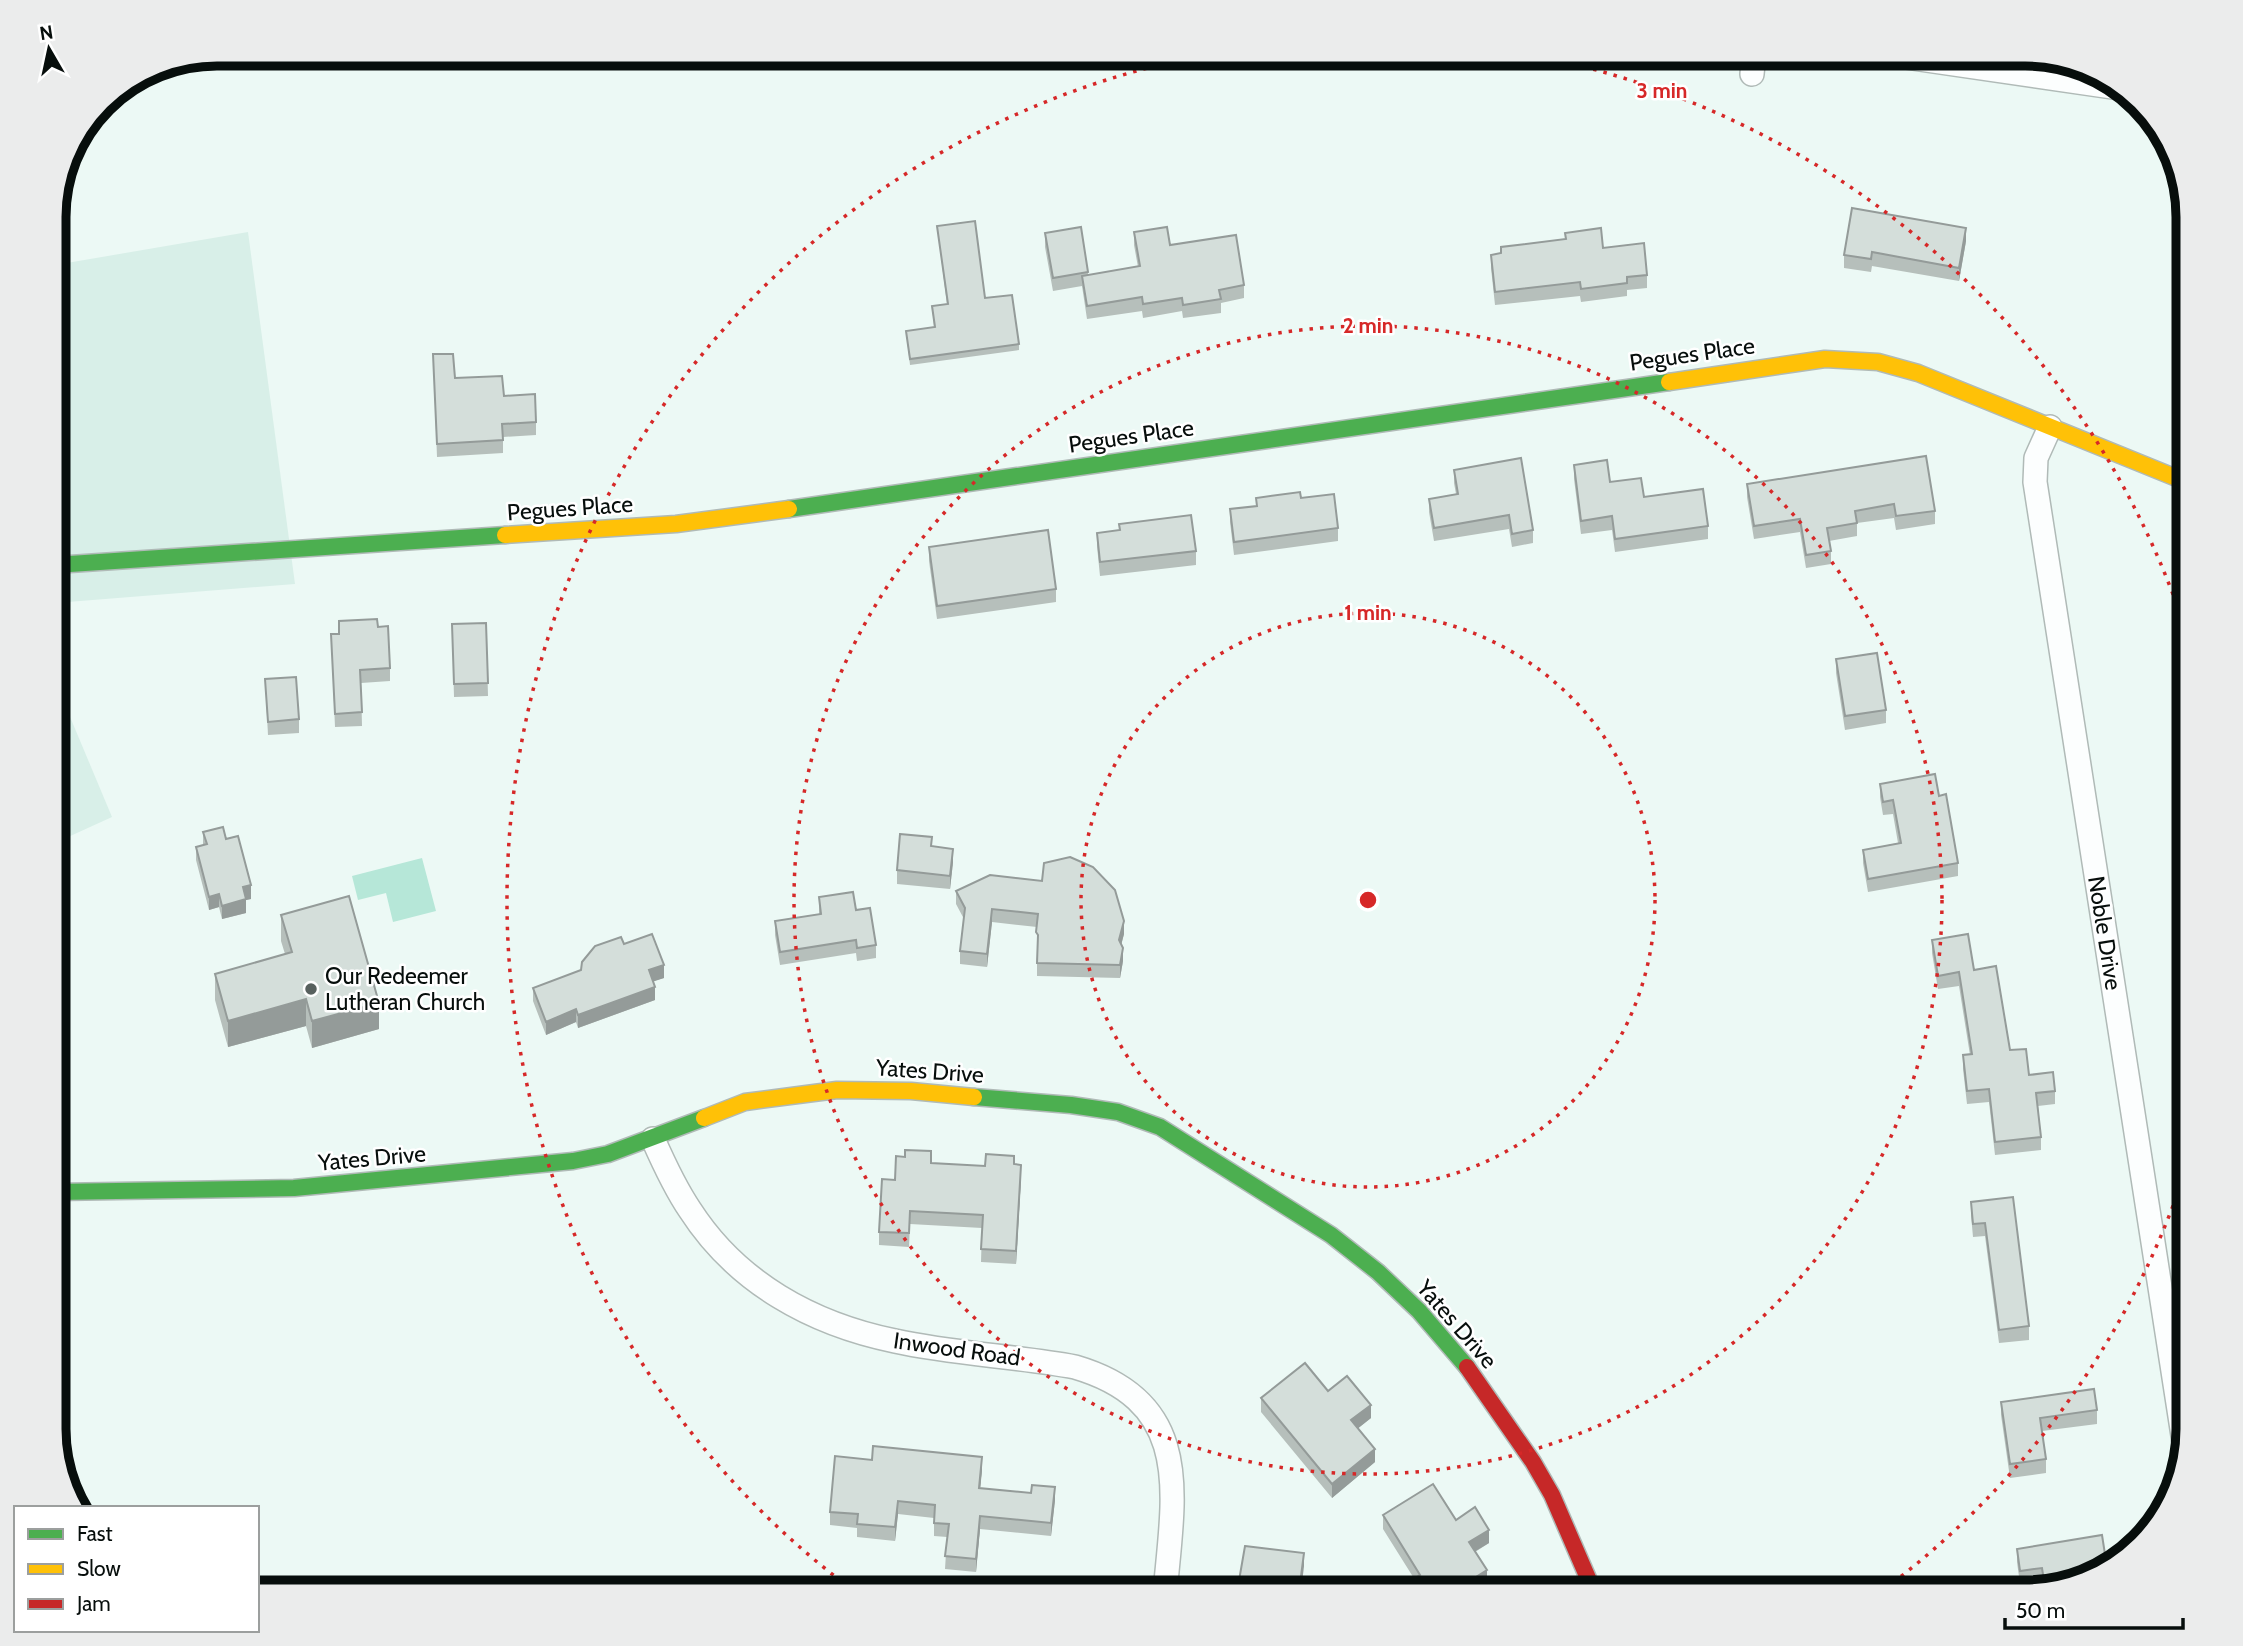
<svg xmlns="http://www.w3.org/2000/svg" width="2243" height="1646" viewBox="0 0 2243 1646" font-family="Cabin,sans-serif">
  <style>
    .built { fill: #d8efe8 }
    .green { fill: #b6e7d8 }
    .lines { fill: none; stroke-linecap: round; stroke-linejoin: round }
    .street-casing { stroke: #b0bab7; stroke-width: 26 }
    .fast-casing { stroke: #b0bab7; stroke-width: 19 }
    .slow-casing { stroke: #b0bab7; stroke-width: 19 }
    .jam-casing { stroke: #b0bab7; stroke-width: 19 }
    .street { stroke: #fcfefe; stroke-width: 23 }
    .fast { stroke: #4caf50; stroke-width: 16 }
    .slow { stroke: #ffc107; stroke-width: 16 }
    .jam { stroke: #c62828; stroke-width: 16 }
    .wall { fill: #b6bfbb }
    .shaded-wall { fill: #949b99 }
    .building { fill: #d4deda; stroke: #949b99; stroke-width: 2 }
    .ring { fill: none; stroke: #d62828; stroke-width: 3.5; stroke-dasharray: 3.5 7 }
    .poi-dot { fill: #57605e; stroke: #fff; stroke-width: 2.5 }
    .labels { text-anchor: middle; stroke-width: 5; stroke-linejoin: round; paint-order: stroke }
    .street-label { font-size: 23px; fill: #070e0c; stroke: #fff }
    .poi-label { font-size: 23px; fill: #070e0c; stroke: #fff; text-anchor: start }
    .rim { fill: none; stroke: #070e0c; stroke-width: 9 }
    .centre { fill: #d62828; stroke: #fff; stroke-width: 3.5 }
    .ring-label { font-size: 21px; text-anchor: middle; font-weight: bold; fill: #d62828; stroke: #fff; stroke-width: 5; stroke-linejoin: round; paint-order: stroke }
  </style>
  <rect width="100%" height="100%" fill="#ecf9f5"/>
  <g class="built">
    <path d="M248,232L295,584L55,603V265Z"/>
    <path d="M55,681L112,817L55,843Z"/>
  </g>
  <path class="green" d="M422,858L436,911L393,922L386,893L358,900L352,876Z"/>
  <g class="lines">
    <g class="street-casing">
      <g id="street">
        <path d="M1885,54L2126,89"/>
        <path d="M1752,74L1754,54"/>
        <path d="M2050,427L2036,458L2035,482L2184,1442"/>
        <path d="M653,1139C664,1164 675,1188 690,1210C737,1283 812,1324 895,1341C954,1354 1016,1356 1075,1367C1194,1402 1174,1493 1165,1592"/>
      </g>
    </g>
    <g class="fast-casing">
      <g id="fast">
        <path d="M789,509L1669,382"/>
        <path d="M55,565L505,535"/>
        <path d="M974,1097L1071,1105L1118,1112L1160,1127L1331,1235L1378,1272L1419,1311L1467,1367"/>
        <path d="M55,1192L294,1188L573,1161L608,1154L704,1118"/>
      </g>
    </g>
    <g class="slow-casing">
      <g id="slow">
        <path d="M1669,382L1825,359L1878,362L1918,373L2189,483"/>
        <path d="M505,535L676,524L789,509"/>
        <path d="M704,1118L745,1102L837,1090L911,1091L974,1097"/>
      </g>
    </g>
    <g class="jam-casing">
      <path id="jam" d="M1467,1367L1533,1462L1552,1495L1594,1592"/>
    </g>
    <use href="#street" class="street"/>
    <use href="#fast" class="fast"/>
    <use href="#slow" class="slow"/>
    <use href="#jam" class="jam"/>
  </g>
  <g class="wall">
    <path d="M937,226L985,298L1019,344V350L910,365L906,331L934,327L932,306L947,304Z"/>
    <path d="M1134,232L1170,245L1244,285V298L1221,303V313L1183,318L1182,311L1143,318L1142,311L1087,319L1082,286L1053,291L1045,247V233L1088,272V275L1138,267L1134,245Z"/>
    <path d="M1565,233L1603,248L1647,275V288L1627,290V296L1581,302L1580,296L1495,305L1491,268V255L1501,253V247L1565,239Z"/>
    <path d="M1966,241L1959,281L1872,266L1871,272L1844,268V255Z"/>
    <path d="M433,354L455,378L504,396L536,422V435L503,437V453L437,457Z"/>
    <path d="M1574,465L1708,526V539L1615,552L1612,530L1581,534L1574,479Z"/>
    <path d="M1454,470L1533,530V543L1512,547L1509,529L1434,541L1429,512V499L1456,494L1454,483Z"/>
    <path d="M1747,484L1935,511V524L1896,530L1894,518L1857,523V536L1829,541L1831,551V564L1806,568L1800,532L1754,539L1747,497Z"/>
    <path d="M1256,498H1301L1338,528V541L1234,555L1230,522V509L1256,506Z"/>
    <path d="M1119,524L1196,551V565L1100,576L1097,546V533L1119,530Z"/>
    <path d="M929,547L1056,589V602L937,619L929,561Z"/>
    <path d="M339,621L378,627L390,668V681L361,683L362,726L335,727L331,634H339Z"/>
    <path d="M486,623L488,696L454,697L452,624Z"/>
    <path d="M1836,659L1886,710V723L1845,730L1836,673Z"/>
    <path d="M265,679L299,719V733L268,735Z"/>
    <path d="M1880,784L1939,796L1958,863V876L1868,892L1863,863V850L1898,843L1893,814L1883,815L1880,797Z"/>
    <path d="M203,832L226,839L251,899L246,900V913L222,919L219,907L209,910L196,860V847L203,845Z"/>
    <path d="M932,847L953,862L950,889L897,884V870Z"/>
    <path d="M956,891L1124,934L1121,945L1123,961L1120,978L1037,976V927L992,922L987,967L960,964V951L964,919L956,904Z"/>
    <path d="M819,897L856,910L876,945V958L857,961L856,953L780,965L775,935V921L819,914Z"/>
    <path d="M281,915L379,1029L312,1048L306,1026L228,1047L215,1000V974L285,954L281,941Z"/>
    <path d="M1932,940L1974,970L2010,1050L2029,1075L2055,1091V1104L2038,1106L2041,1137V1150L1995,1155L1989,1102L1967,1104L1963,1069V1055H1970L1959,986L1938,989L1932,953Z"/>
    <path d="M624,944L664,978L653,981L655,1000L578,1028L576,1022L546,1035L533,1001V988L581,970Z"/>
    <path d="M931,1163L985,1166L1014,1164L1021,1178L1016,1264L981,1262L982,1228L910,1224L909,1247L879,1245V1232L895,1180Z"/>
    <path d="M2013,1197L2029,1326V1340L1999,1343L1985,1236L1973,1237L1971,1215V1202Z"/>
    <path d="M1328,1391L1371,1418L1358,1428L1375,1462L1332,1498L1261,1412V1398Z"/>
    <path d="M2001,1402L2097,1410V1424L2042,1431L2046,1459V1473L2010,1478L2001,1415Z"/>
    <path d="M982,1470L980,1488L1055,1500L1051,1536L980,1529L976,1572L945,1569L947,1537L934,1536V1518L898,1514L895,1541L857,1537V1528L830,1525V1512Z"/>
    <path d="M1383,1515L1456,1520L1489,1543L1475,1552L1487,1583L1473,1592H1415V1580L1383,1529Z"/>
    <path d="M2017,1549L2098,1575L2043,1588L2042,1581L2020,1584L2017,1562Z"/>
  </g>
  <g class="shaded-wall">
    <path d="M1966,228V241L1959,281V268Z"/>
    <path d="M953,849V862L950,889V876Z"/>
    <path d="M251,885V899L246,900V913L222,919V906L243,887Z"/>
    <path d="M219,894V907L209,910V897Z"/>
    <path d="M992,909V922L987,967V954Z"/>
    <path d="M1124,921V934L1119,953V940Z"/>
    <path d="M1123,948V961L1120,978V965Z"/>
    <path d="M664,965V978L649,983V970Z"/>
    <path d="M655,987V1000L578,1028V1015Z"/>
    <path d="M306,999V1026L228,1047V1021Z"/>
    <path d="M379,1003V1029L312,1048V1021Z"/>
    <path d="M576,1009V1022L546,1035V1022Z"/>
    <path d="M1021,1165V1178L1016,1264V1251Z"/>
    <path d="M1371,1405V1418L1351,1434V1420Z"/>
    <path d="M1375,1449V1462L1332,1498V1484Z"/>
    <path d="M982,1457V1470L979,1501V1488Z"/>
    <path d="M1055,1487V1500L1051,1536V1523Z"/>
    <path d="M898,1501V1514L895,1541V1527Z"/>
    <path d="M980,1516V1529L976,1572V1559Z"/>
    <path d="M1489,1530V1543L1469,1555V1542Z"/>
    <path d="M1304,1553V1566L1301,1592H1299Z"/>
    <path d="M1487,1570V1583L1473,1592H1452Z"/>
  </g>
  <g class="building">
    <path d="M1852,208L1966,228L1959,268L1872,252L1871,259L1844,255Z"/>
    <path d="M975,221L985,298L1012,295L1019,344L910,359L906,331L935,327L932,306L948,304L937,226Z"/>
    <path d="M1081,227L1088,272L1053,278L1045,233Z"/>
    <path d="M1167,227L1170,245L1236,235L1244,285L1219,290L1221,299L1183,305L1182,298L1143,304L1142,297L1087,306L1082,276L1140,266L1134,232Z"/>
    <path d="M1601,228L1603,248L1644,243L1647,275L1627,277V283L1581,289L1580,282L1495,292L1491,255L1501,253V247L1566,239L1565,233Z"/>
    <path d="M433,354H453L455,378L502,376L504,396L535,394L536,422L502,424L503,440L437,444Z"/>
    <path d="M1926,456L1935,511L1896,516L1894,504L1855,511L1857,523L1827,528L1831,551L1806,555L1800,519L1754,526L1747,484Z"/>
    <path d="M1521,458L1533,530L1512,534L1509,515L1434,528L1429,499L1458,494L1454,470Z"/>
    <path d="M1607,460L1610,482L1641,478L1644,497L1703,489L1708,526L1615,539L1612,516L1581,521L1574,465Z"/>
    <path d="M1300,492L1301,498L1334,494L1338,528L1234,542L1230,509L1257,506L1256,498Z"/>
    <path d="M1191,515L1196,551L1100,562L1097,533L1120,530L1119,524Z"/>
    <path d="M1048,530L1056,589L937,606L929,547Z"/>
    <path d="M377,619L378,627L388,626L390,668L360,670L362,712L335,714L331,634H339V621Z"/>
    <path d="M486,623L488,683L454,684L452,624Z"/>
    <path d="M1877,653L1886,710L1845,716L1836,659Z"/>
    <path d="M296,677L299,719L268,722L265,679Z"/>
    <path d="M1935,774L1939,796L1946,794L1958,863L1868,879L1863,850L1901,843L1893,800L1883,802L1880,784Z"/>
    <path d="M223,827L226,839L238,836L251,885L243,887L246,899L222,906L219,894L209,897L196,847L207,844L203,832Z"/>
    <path d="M900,834L932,837L931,846L953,849L950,876L897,870Z"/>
    <path d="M1070,857L1093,867L1115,890L1124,921L1119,940L1123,948L1120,965L1037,963L1038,935L1036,932L1038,914L992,909L987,954L960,951L965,908L956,891L990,875L1042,881L1044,863Z"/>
    <path d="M853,892L856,910L870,908L876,945L857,948L856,940L780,952L775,921L821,914L819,897Z"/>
    <path d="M349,896L379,1003L312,1021L306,999L228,1021L215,974L292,952L281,915Z"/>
    <path d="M652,934L664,965L649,970L655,987L578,1015L576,1009L546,1022L533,988L581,970L582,962L595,946L621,937L624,944Z"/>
    <path d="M1968,934L1974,970L1996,966L2010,1050L2026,1049L2029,1075L2053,1072L2055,1091L2036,1093L2041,1137L1995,1142L1989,1089L1967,1091L1963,1055L1972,1054L1959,972L1938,976L1932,940Z"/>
    <path d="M905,1150L931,1151V1163L985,1166L986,1154L1014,1156V1164L1021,1165L1016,1251L981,1249L983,1215L910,1211L909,1233L879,1232L882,1179L895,1180L896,1156L905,1157Z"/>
    <path d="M2013,1197L2029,1326L1999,1330L1985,1223L1973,1224L1971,1202Z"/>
    <path d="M1305,1363L1328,1391L1347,1376L1371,1405L1351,1420L1375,1449L1332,1484L1261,1398Z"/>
    <path d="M2094,1389L2097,1410L2040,1418L2046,1459L2010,1464L2001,1402Z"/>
    <path d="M873,1446L982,1457L979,1488L1031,1493L1032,1485L1055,1487L1051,1523L980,1516L976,1559L945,1556L949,1524L934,1523L935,1505L898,1501L895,1527L857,1524L858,1514L830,1512L835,1456L872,1460Z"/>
    <path d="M1433,1484L1456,1520L1475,1507L1489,1530L1469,1542L1487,1570L1452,1592H1424L1415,1578L1420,1575L1383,1515Z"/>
    <path d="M2102,1535L2107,1567L2098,1575L2045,1587L2042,1568L2020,1571L2017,1549Z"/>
    <path d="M1245,1546L1304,1553L1299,1592H1237Z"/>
    <path d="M881,1583L908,1586L907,1592H880Z"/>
  </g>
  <g class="ring">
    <circle cx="1368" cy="900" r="287"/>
    <circle cx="1368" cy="900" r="574"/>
    <path d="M2187 1166A861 861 0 0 1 1886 1588M850 1588A861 861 0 0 1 1204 55M1532 55A861 861 0 0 1 2187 634"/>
  </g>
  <circle class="poi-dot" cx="311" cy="989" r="7"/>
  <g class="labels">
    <g class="street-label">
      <text transform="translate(1692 354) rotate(-8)" y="8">Pegues Place</text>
      <text transform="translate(1131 436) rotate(-8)" y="8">Pegues Place</text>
      <text transform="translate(570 508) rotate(-4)" y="8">Pegues Place</text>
      <text transform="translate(2105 933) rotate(81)" y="8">Noble Drive</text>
      <text transform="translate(930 1071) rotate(4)" y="8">Yates Drive</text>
      <text transform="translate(372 1158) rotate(-5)" y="8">Yates Drive</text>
      <text transform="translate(1457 1324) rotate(49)" y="8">Yates Drive</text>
      <text transform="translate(957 1349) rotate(8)" y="8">Inwood Road</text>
    </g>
    <g class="poi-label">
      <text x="325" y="984">Our Redeemer<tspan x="325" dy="26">Lutheran Church</tspan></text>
    </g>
  </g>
  <path d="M0 0H2243V1646H0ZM217 66H2025A151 151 0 0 1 2176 217V1429A151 151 0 0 1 2025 1580H217A151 151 0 0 1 66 1429V217A151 151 0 0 1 217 66Z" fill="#ebecec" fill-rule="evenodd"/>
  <path class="rim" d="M217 66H2025A151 151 0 0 1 2176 217V1429A151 151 0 0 1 2025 1580H217A151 151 0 0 1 66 1429V217A151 151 0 0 1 217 66Z"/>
  <circle cx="1368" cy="900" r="10" class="centre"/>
  <g class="ring-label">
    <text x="1662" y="98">3 min</text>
    <text x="1368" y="333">2 min</text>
    <text x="1368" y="620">1 min</text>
  </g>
  <rect x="14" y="1506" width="245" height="126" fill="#ffffff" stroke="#9c9f9e" stroke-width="2"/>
  <rect x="28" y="1529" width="35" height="10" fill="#4caf50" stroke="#9c9f9e" stroke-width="2"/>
  <text x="77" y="1541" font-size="21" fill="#070e0c">Fast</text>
  <rect x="28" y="1564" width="35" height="10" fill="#ffc107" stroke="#9c9f9e" stroke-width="2"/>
  <text x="77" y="1576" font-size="21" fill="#070e0c">Slow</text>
  <rect x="28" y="1599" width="35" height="10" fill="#c62828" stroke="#9c9f9e" stroke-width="2"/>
  <text x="77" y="1611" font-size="21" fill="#070e0c">Jam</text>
  <g transform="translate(49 49) rotate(351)" stroke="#ffffff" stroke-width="5" paint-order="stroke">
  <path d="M0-5L12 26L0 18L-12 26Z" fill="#070e0c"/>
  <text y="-10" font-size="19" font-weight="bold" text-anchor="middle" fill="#070e0c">N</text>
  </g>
  <path d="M2005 1618v10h178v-10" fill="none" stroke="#070e0c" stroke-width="3.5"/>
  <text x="2016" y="1618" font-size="21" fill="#070e0c" stroke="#ffffff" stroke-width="5" paint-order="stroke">50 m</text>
</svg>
